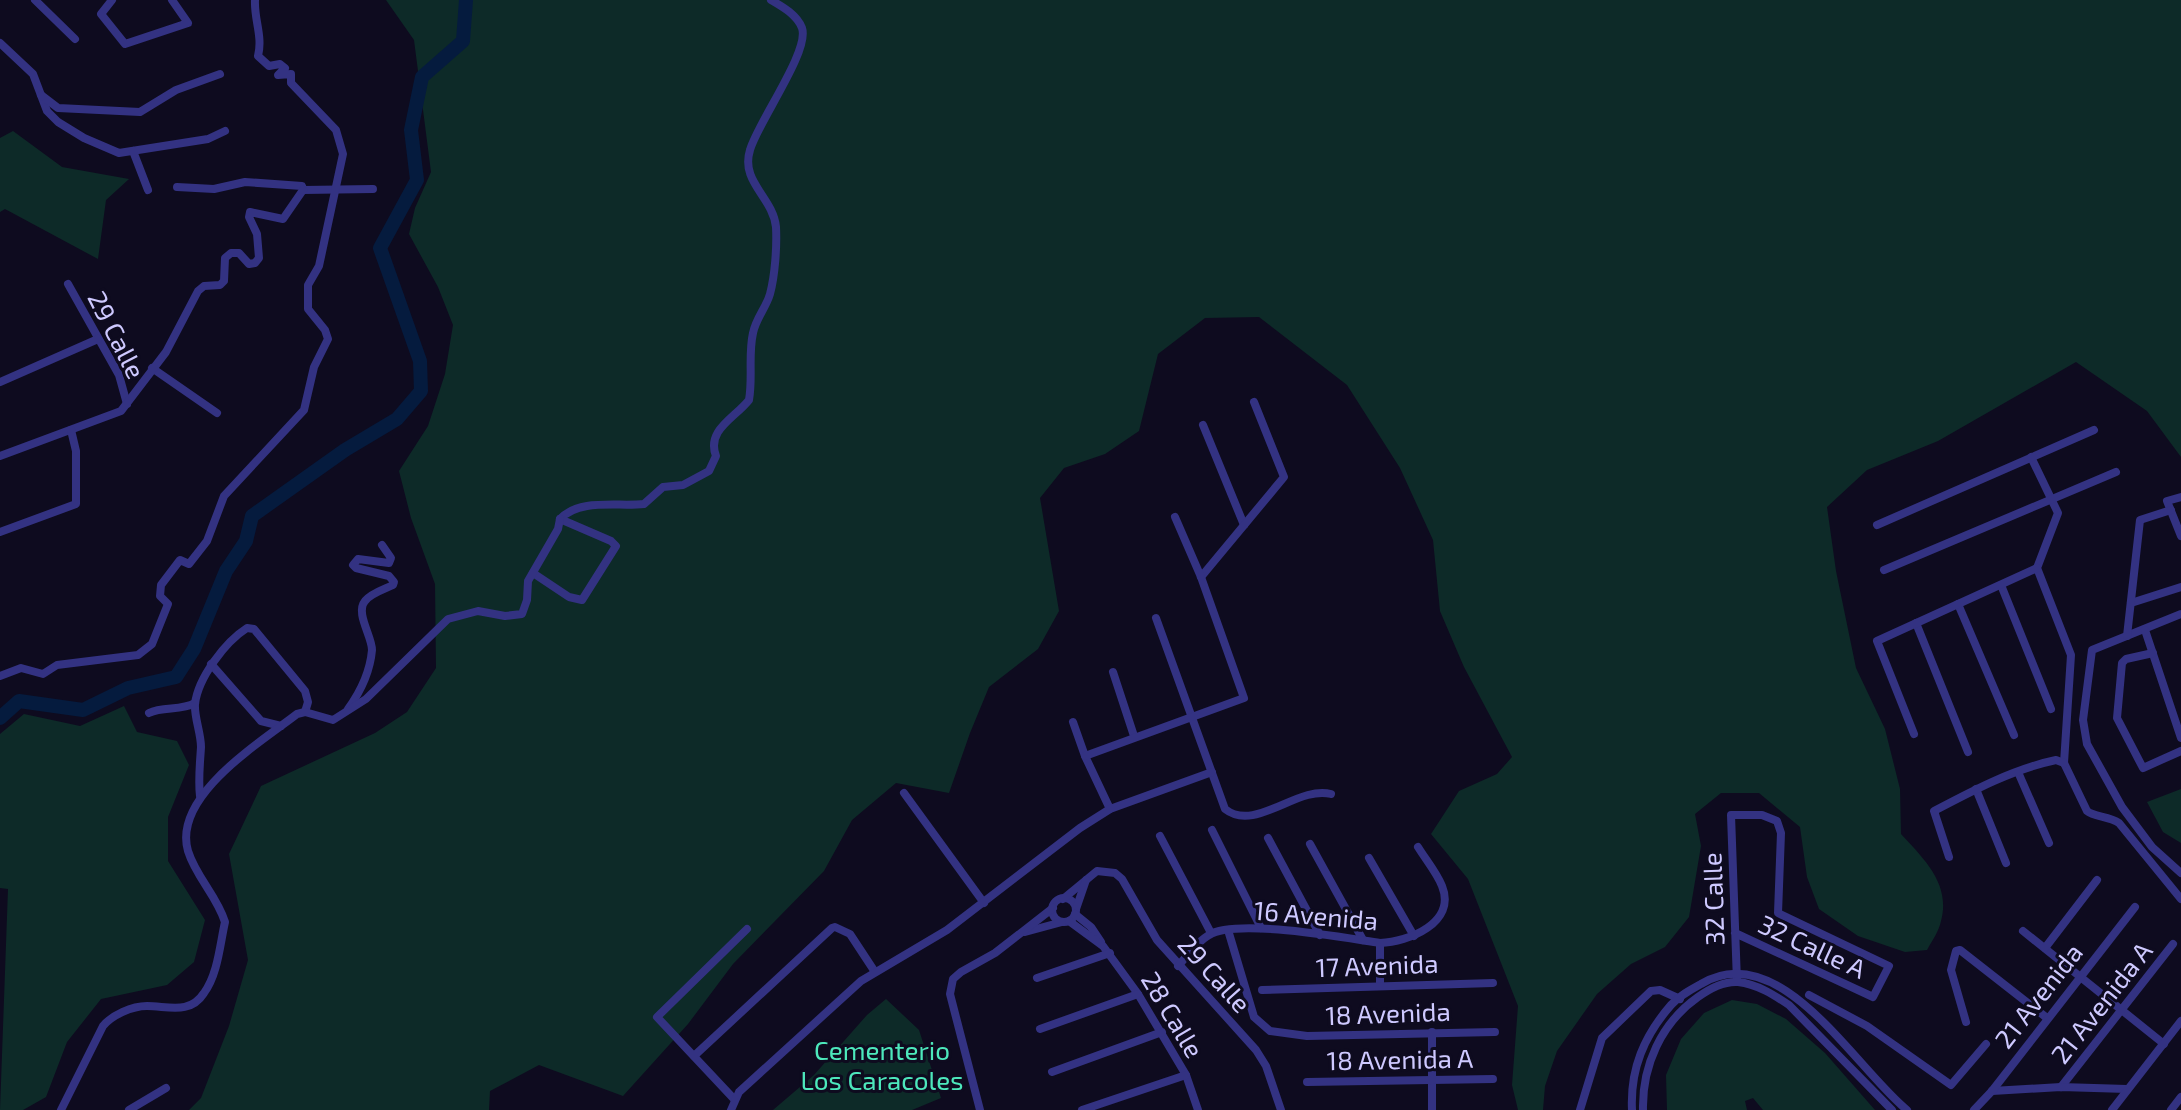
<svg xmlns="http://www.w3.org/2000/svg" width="2181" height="1110" viewBox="0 0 2181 1110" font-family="'Exo 2',sans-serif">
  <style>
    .green { fill: #0d2a28 }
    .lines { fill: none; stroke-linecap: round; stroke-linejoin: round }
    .river { stroke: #051b3e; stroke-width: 14 }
    .street { stroke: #333282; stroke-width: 8 }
    .labels { text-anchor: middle; stroke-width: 6; stroke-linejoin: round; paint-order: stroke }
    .street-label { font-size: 26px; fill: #cec9ff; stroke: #0e0b1f }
    .park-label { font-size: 26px; fill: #4de8bc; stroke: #0e0b1f }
  </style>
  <rect width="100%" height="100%" fill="#0e0b1f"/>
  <g class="green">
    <path d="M386,0H2181V457L2147,411L2076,362L1938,441L1867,470L1827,507L1836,571L1856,668L1885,729L1900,789L1901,834C1924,859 1951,884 1941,921C1939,931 1932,941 1927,950L1905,952L1858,936L1819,909L1807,877L1800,827L1759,793H1721L1695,814L1701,846L1689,917L1665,947L1631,964L1597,994L1557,1051L1545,1086L1543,1110H1518L1512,1085L1518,1006L1468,879L1431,834L1459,791L1497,774L1512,757L1464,667L1440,611L1433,540L1400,468L1347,385L1259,317L1205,318L1158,354L1139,431L1105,454L1064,468L1040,498L1059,611L1038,649L989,687L970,733L949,793L896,783L852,820L824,871L733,964L688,1024L623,1096L539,1065L490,1091L489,1110H189L201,1098L229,1026L248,960L229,854L261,786L375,733L407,712L436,668L435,584L411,518L399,471L428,426L445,374L453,325L438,287L409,234L415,208L431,172L414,40Z"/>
    <path d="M13,131L62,167L129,179L106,200L98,259L5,209L0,212V138Z"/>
    <path d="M124,706L137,732L177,741L189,765L168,817V861L205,920L194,962L167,985L101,999L67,1042L46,1097L23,1110H0L8,889L0,888V734L24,714L80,726Z"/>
    <path d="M2181,789V843L2163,832L2147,802Z"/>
    <path d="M886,999L919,1030L941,1098L912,1110H773L814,1075L867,1015Z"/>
    <path d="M1732,1000L1757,1004L1786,1019L1825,1053L1875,1110H1763L1753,1098L1745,1101L1747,1110H1667L1666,1075L1681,1039L1704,1013Z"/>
  </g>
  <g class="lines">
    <path class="river" d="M0,718L19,701L83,710L128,688L176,677L194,649L226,571L246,541L252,516L345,450L397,419L421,391L420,361L380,248L417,180L411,130L422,77L463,41L466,0"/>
    <g class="street">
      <path d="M35,0L75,39"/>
      <path d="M112,0L101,14L125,44L188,23L172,0"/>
      <path d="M0,43L33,74L47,111L58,122L84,138L119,153L208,139L225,131"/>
      <path d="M41,95L58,108L140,112L176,90L220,74"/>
      <path d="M133,151L148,190"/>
      <path d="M177,187L214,189L245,182L302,186L303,190L373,189"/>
      <path d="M68,284L119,375L127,404"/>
      <path d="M152,368L217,413"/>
      <path d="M0,382L98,339"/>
      <path d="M1203,425L1244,525"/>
      <path d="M0,456L121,411L166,352L198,291L204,286L220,285L224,281L225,258L231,253H239L249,264L255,263L259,258L257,234L249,217L250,212L283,219L303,190"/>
      <path d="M2031,457L2058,513L2037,568L2071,655L2064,763L2087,811C2094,817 2109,816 2119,823L2181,899"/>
      <path d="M2181,497L2167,501L2181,536"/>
      <path d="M560,519C580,498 618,507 644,504L663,487L683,485L709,471L716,456C706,430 735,418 749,400C753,378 748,355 753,333C756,318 766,308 770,294C775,275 777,247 776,227C773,197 740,182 750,150C758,122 810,51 802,28C797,15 783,7 771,0"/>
      <path d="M1877,525L2094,430"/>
      <path d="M0,532L76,504V451L71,430"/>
      <path d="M1884,570L2116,472"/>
      <path d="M533,573L569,597L582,600L616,546L611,541L560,519"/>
      <path d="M1201,577L1284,477L1254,402"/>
      <path d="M2001,585L2051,709"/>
      <path d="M2131,603L2181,587"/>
      <path d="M1958,604L2014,735"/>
      <path d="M2181,614L2092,650L2083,720L2087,744L2122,807L2152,847L2181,873"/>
      <path d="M1156,618L1225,809C1255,833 1298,785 1331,794"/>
      <path d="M1916,623L1968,752"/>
      <path d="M2145,630L2181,738"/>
      <path d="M2127,636L2140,520L2171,510"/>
      <path d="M2153,653L2126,659L2122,663L2117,718L2143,768L2181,751"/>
      <path d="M211,664L261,721L281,726"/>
      <path d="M1113,672L1134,736"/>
      <path d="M0,676L21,668L43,674L57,665L138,655L152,644L168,604L160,596L161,585L180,560L189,564L207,541L224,496L304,410L314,367L328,339L325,330L308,309V285L319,266L343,154L336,130L291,83V74L278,75L285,68L280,64L269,66L258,56C263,36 254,20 255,0"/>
      <path d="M348,709C361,691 370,673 372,650C372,636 355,613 365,601C371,593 385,589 393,585L394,582L389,576L356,568L353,565L358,559L389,563L391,558L382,545"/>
      <path d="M149,713C163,706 181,711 195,703"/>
      <path d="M1073,722L1085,756L1110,809"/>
      <path d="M1914,734L1877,641L2037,568"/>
      <path d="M1085,756L1244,698L1201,577L1175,517"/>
      <path d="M2018,772L2049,843"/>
      <path d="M1976,789L2006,863"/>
      <path d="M904,793L984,903"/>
      <path d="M200,796C198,780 200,764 201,747C201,733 194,717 195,704C198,678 225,642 247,628L254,629L305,691L308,702L305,712"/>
      <path d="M1212,830L1261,928"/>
      <path d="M1160,836L1211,933"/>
      <path d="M1268,838L1320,935"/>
      <path d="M1310,844L1363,940"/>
      <path d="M1949,857L1934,811C1972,791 2013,769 2056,760L2064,763"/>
      <path d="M1369,858L1414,936"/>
      <circle cx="1064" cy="910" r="12"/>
      <path d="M1063,899L1097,871L1115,873L1122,879L1157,940L1256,1050L1266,1066L1281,1110"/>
      <path d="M1076,909L1086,880"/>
      <path d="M1075,914L1091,927L1101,942"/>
      <path d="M1069,921L1103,946L1138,994L1186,1075L1198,1110"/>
      <path d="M1228,930L1254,1017L1270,1031L1307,1036L1495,1032"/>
      <path d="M2023,931L2164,1044"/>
      <path d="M1025,932L1062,922"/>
      <path d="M1735,933L1873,997L1889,966L1778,913L1781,833L1777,821L1762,815H1731L1737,982"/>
      <path d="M2045,948L2097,880"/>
      <path d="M1178,966C1187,956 1197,942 1209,935C1236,918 1345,938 1380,943C1408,942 1457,923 1442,886C1437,873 1426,860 1418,847"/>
      <path d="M1037,978L1110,953"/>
      <path d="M1380,986V943"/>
      <path d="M1262,990L1493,983"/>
      <path d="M1809,995L1867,1026L1951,1085L1986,1044"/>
      <path d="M1966,1022L1951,970L1956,951L1960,950L2047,1018"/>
      <path d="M1040,1029L1138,994"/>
      <path d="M1432,1032V1110"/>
      <path d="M694,1056L832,928L835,927L850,934L875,972"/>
      <path d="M1052,1072L1162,1032"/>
      <path d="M1307,1082L1493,1079"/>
      <path d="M2061,1087L2173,944"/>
      <path d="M1992,1091L2061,1087L2127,1089"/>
      <path d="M734,1099L657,1017L747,929"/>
      <path d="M61,1110L103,1026C112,1015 132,1006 147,1006C168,1006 190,1015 204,993C218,974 220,944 225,922C217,896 196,877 188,851C172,796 261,742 297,714L305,712L333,720L366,699L448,619L478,611L505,616L522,614L527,600L528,581L558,529L560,519"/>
      <path d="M129,1110L166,1088"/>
      <path d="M731,1110L739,1092L861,981L947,930L1080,828L1110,809L1212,772"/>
      <path d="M980,1110L950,994L953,979L961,972L995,953L1053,908"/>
      <path d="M1082,1110L1186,1075"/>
      <path d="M1580,1110L1602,1038L1651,991L1660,990L1680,999"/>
      <path d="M1632,1110C1630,1069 1644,1036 1671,1005C1679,996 1690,990 1701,984C1780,936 1855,1068 1907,1110"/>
      <path d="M1643,1110C1642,1066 1661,1023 1698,997C1709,989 1723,981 1738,982C1757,984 1774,995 1789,1005L1892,1110"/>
      <path d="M1974,1110L1992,1091L2135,907"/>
      <path d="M2112,1110L2181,1021"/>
      <path d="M2171,1110L2181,1097"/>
    </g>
  </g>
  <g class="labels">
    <g class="street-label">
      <text transform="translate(116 335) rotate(63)" y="9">29 Calle</text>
      <text transform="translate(1714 899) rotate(-92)" y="9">32 Calle</text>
      <text transform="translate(1316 916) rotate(5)" y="9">16 Avenida</text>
      <text transform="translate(1812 947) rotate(25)" y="9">32 Calle A</text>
      <text transform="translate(1377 966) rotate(-2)" y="9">17 Avenida</text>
      <text transform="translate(1214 974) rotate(48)" y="9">29 Calle</text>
      <text transform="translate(2039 996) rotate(-52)" y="9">21 Avenida</text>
      <text transform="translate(2102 1003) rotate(-52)" y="9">21 Avenida A</text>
      <text transform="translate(1388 1014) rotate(-2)" y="9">18 Avenida</text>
      <text transform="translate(1172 1015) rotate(59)" y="9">28 Calle</text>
      <text transform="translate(1400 1060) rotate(-1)" y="9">18 Avenida A</text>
    </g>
    <g class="park-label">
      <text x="882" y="1060">Cementerio<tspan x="882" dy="30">Los Caracoles</tspan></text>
    </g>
  </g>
</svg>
